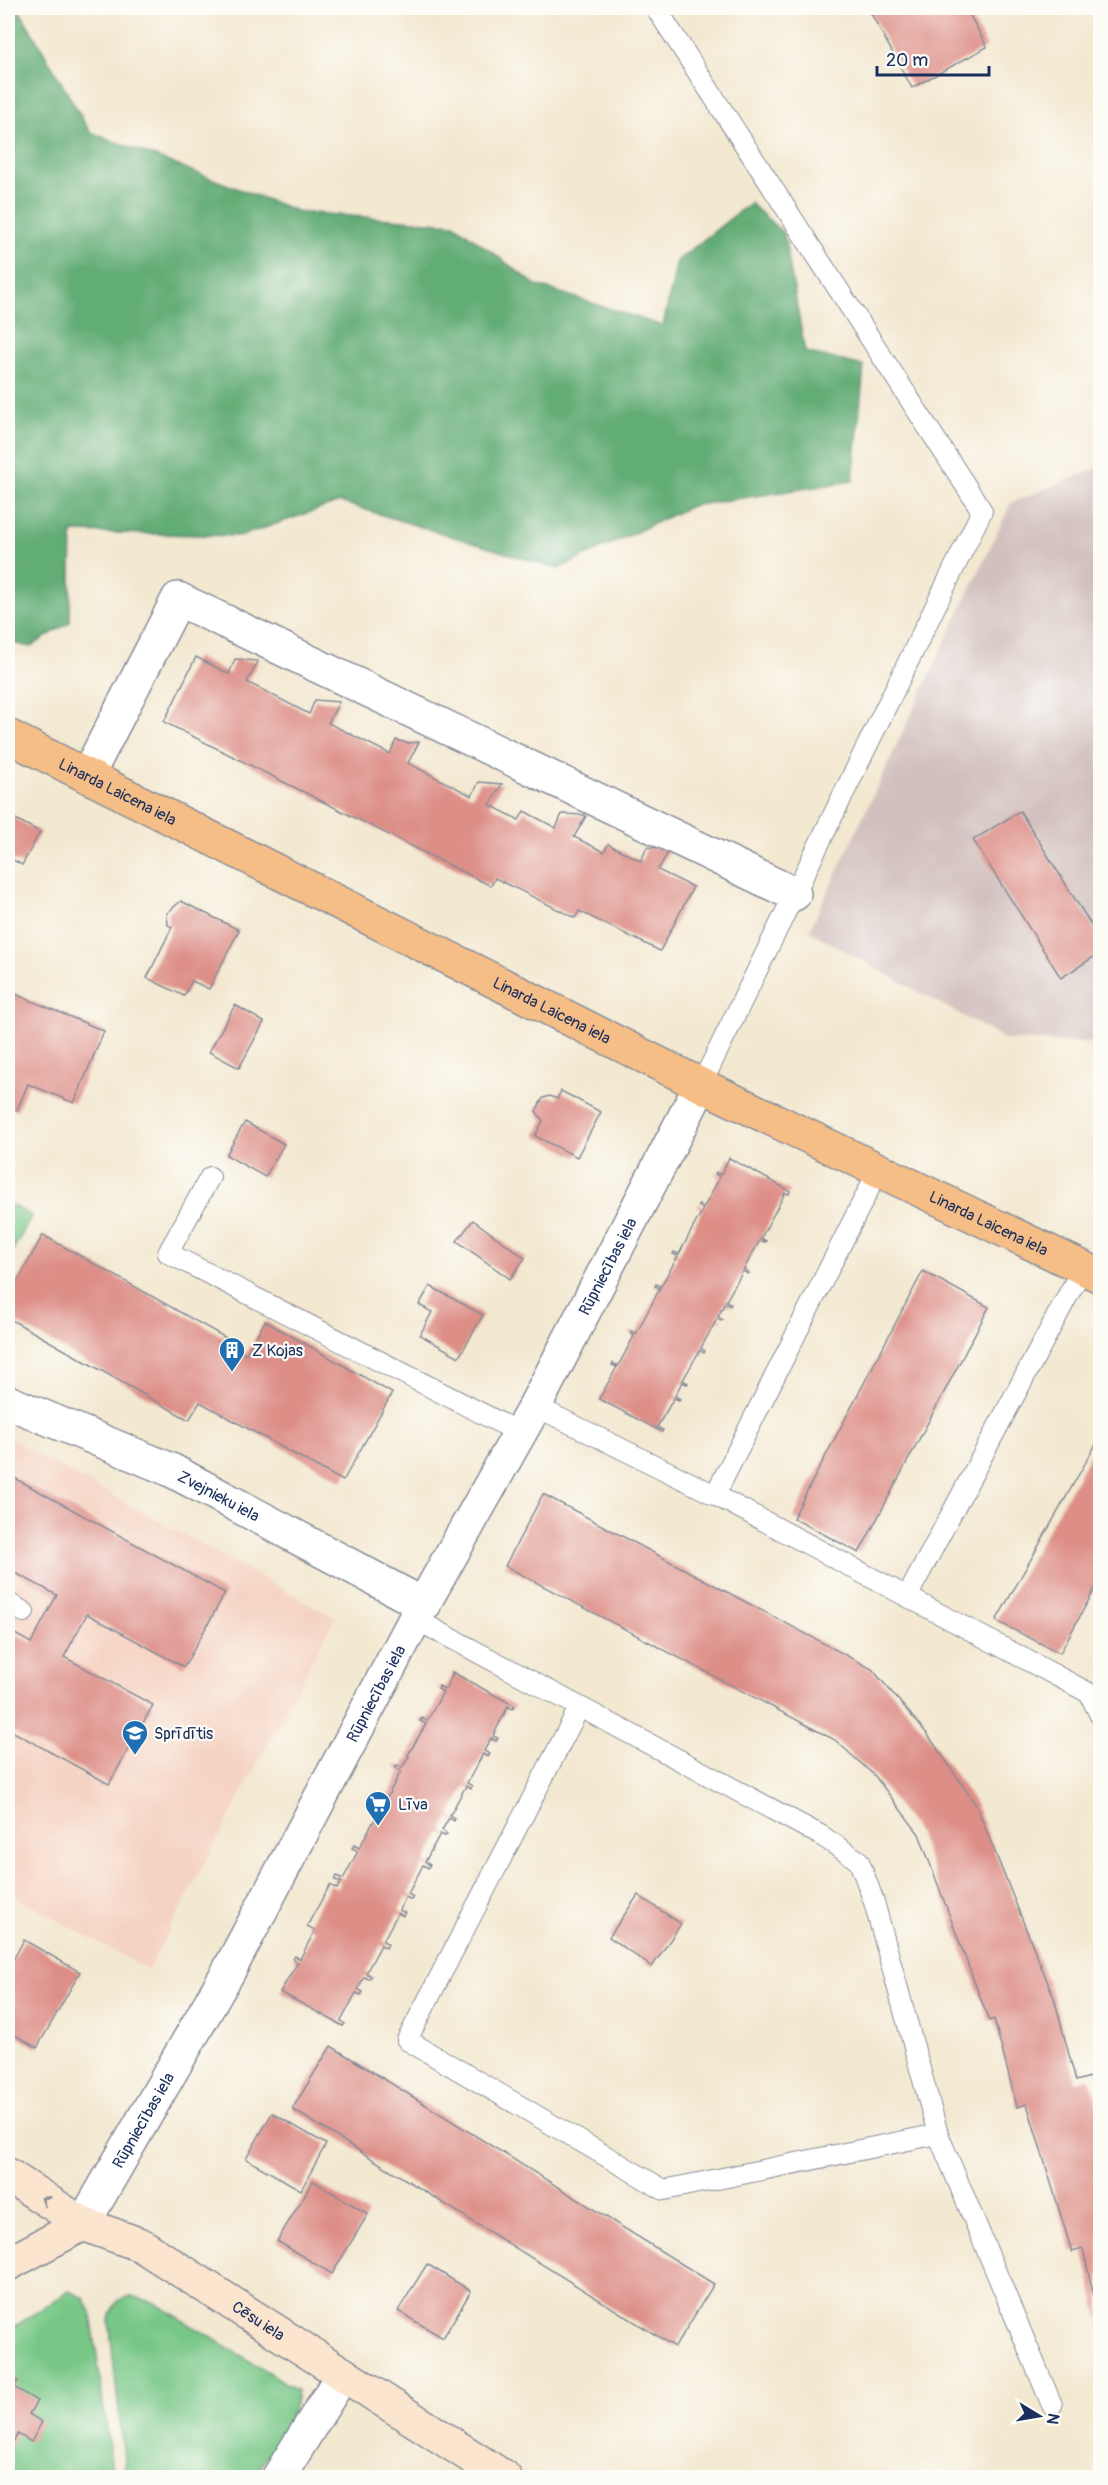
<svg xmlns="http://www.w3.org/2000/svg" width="1108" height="2485" viewBox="0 0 1108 2485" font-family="Pangolin,sans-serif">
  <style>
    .built { fill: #f5d3c2 }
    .industrial { fill: #d1c0bd }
    .green { fill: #78c787; stroke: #4a7b72; stroke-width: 1.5 }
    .forest { fill: #62ac74; stroke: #3e6e69; stroke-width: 1.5 }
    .building { fill: #dd8e87 }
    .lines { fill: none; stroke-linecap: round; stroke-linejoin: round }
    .lane-casing { stroke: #878c97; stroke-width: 22 }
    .street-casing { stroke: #878c97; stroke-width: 36 }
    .secondary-casing { stroke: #878c97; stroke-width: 36 }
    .primary-casing { stroke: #878c97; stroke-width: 36 }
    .lane { stroke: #fff; stroke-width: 20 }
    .street { stroke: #fff; stroke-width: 33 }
    .secondary { stroke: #fbe5cf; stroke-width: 33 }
    .primary { stroke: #f6be87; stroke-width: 33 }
    .oneway { stroke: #8b8a96 }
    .labels { text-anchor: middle; stroke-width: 4.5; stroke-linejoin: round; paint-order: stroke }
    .street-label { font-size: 16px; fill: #1b2f5e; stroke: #fdfcf7 }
    .poi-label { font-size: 16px; fill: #1b2f5e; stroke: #fdfcf7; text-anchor: start }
  </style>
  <rect width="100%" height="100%" fill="#fdfcf7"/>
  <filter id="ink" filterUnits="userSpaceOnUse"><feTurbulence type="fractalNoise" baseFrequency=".0167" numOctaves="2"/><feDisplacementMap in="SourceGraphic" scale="12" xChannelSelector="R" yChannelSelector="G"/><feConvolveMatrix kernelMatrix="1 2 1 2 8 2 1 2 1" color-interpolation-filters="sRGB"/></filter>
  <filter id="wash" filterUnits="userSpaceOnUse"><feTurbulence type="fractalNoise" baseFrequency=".008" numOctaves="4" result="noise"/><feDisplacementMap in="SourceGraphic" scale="24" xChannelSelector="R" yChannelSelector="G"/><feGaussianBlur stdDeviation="1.35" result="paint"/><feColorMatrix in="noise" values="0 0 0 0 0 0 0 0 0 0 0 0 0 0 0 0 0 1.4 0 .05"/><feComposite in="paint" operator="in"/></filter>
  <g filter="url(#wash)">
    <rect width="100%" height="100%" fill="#f3e8d0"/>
    <path class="built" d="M8,1438L335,1618L148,1970L8,1893Z"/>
    <path class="industrial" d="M1100,467V1043L1006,1040L809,931L1011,503Z"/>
    <g class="green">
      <path d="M8,1203L32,1216L8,1259Z"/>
      <path d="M69,2291L84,2298L91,2312L113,2477L8,2478V2331Z"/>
      <path d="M131,2296L155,2303L297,2390C295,2422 270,2451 253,2477H126L109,2320C112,2305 117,2300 131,2296Z"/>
    </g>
    <path class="forest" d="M8,8H18L90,132L299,212L454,224L536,285L663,326L677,261L750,203L784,234L805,352L864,366L853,481L691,506L558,569L340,502L241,536L72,532L70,622L30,647L8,642Z"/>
    <g id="blocks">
      <g class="building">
        <path d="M868,8H966L987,47L912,88Z"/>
        <path d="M196,657L229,674L235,659L257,661L258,662L247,682L309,714L315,700L339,702L328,723L390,754L396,740L407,743L419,742L408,763L472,796L479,782L502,784L490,805L519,820L524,811L556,828L562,814L584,815L586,816L574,837L604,852L608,844L641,861L647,847L670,849L658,870L693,887L660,951L579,911L575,918L495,878L491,886L164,722Z"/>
        <path d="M1020,811L1100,939V953L1061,978L973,840Z"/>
        <path d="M8,815L40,832L22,865L8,857Z"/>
        <path d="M181,901L239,930L209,989L192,981L184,996L147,978L172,927L168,925L167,913Z"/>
        <path d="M8,991L104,1031L74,1103L28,1084L17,1110L8,1106Z"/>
        <path d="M235,1005L264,1022L239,1068L209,1052Z"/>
        <path d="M561,1091L601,1112L577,1157L535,1136L543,1121L536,1111L543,1098L550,1096L557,1099Z"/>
        <path d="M245,1122L284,1144L265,1177L226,1155Z"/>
        <path d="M729,1158L790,1191L789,1194L785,1193L761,1238L766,1241L765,1242L760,1240L744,1269L749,1273L748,1274L743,1271L726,1301L731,1304L730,1306L725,1303L718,1317L723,1320L721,1321L717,1319L701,1348L705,1351L704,1353L700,1350L683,1380L688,1383L687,1384L682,1382L675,1396L680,1399L679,1400L674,1398L657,1427L663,1430L662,1432L599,1399L617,1367L612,1365L613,1363L618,1366L634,1336L630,1333L631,1331L636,1334L660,1288L655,1286L656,1284L661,1286L678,1256L673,1254L674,1252L679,1254L703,1209L698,1206L699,1204L704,1207L720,1177L715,1174L716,1172L721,1175Z"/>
        <path d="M473,1220L525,1258L510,1279L457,1241Z"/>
        <path d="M43,1235L235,1343L233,1347L246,1354L265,1321L392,1393L343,1481L200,1402L189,1420L8,1318V1298Z"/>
        <path d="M923,1271L989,1307L859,1553L793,1518Z"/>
        <path d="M430,1286L483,1315L459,1357L420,1335L432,1312L419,1305Z"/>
        <path d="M1100,1437V1579L1060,1653L996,1621Z"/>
        <path d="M9,1475L225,1593L184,1667L87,1614L64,1657L153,1705L109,1784L8,1729V1630L31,1643L57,1595L8,1569Z"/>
        <path d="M543,1494L872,1669L928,1735L976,1805L1054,1998L1076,2081L1090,2077L1100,2113V2322L1083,2249L1072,2252L1027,2104L1017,2107L994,2019L989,2021L919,1834L875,1776L835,1740L505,1566Z"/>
        <path d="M452,1672L515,1706L513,1709L508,1706L493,1736L498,1738L496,1741L491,1738L484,1751L490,1754L488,1757L483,1754L467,1783L472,1786L471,1789L466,1786L450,1815L455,1818L454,1821L449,1818L442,1830L447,1834L445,1836L440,1834L425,1862L430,1865L428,1868L423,1865L408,1894L413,1897L411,1900L406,1897L399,1910L405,1913L403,1916L398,1913L383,1941L388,1944L386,1948L381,1945L366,1973L371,1976L369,1979L364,1977L358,1989L363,1992L361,1995L356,1993L341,2021L345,2024L343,2026L280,1992L298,1962L293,1959L295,1956L300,1959L315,1930L307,1926L330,1885L337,1889L341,1882L335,1880L337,1876L343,1879L358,1851L352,1848L354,1845L359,1848L383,1804L378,1801L379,1798L385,1801L401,1771L395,1768L397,1765L402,1768L409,1756L408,1755L426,1724L420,1721L422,1718L427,1721L443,1692L438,1689L439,1686L445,1689L452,1676Z"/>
        <path d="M638,1895L681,1924L652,1967L609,1937Z"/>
        <path d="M24,1940L80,1972L37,2048L8,2031V1969Z"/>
        <path d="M331,2046L714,2284L675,2347L292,2109Z"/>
        <path d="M272,2113L326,2144L301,2190L246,2159Z"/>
        <path d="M313,2181L368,2214L332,2274L277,2241Z"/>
        <path d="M427,2264L471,2291L443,2338L398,2311Z"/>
        <path d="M8,2375L18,2381L14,2387L37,2401L29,2414L42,2422L31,2442L18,2434L10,2447L8,2445Z"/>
      </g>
    </g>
  </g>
  <g filter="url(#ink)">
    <use href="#blocks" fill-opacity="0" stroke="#878c97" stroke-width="1.5"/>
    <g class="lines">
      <g class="lane-casing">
        <g id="lane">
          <path d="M656,8L982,511L701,1085"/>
          <path d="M210,1177L168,1253L520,1433"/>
          <path d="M535,1406L715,1495L1089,1693L1100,1715"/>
          <path d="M715,1495L879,1169"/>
          <path d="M907,1597L1083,1267"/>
          <path d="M8,1603L24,1612"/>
          <path d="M415,1619L822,1836L859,1861L874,1902L938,2134L1052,2405"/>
          <path d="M579,1708L407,2040L664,2190L938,2134"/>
        </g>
      </g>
      <g class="street-casing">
        <g id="street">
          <path d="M87,776L178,599L794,894"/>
          <path id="s1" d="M8,1402L171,1470L424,1605"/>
          <path id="s2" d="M83,2224L227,1974L415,1619L535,1406L701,1085"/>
          <path d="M278,2478L343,2374"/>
        </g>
      </g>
      <g class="secondary-casing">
        <g id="secondary">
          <path id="s3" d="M8,2175L83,2224L141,2245L505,2478"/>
          <path d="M8,2264L83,2224"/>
        </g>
      </g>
      <g class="primary-casing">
        <g id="primary">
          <path id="s4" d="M8,736L701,1085L1100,1276"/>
        </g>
      </g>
      <use href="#lane" class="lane"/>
      <use href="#street" class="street"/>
      <use href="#secondary" class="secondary"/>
      <use href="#primary" class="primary"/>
    </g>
    <defs><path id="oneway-chevron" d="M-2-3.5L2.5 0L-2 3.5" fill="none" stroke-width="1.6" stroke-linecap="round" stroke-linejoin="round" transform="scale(1.5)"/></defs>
    <use class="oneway" href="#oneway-chevron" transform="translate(45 2200) rotate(-147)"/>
  </g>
  <defs>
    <g id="building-pin" transform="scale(1.35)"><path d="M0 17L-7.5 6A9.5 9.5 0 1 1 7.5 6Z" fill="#1f6fb2" stroke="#fdfcf7"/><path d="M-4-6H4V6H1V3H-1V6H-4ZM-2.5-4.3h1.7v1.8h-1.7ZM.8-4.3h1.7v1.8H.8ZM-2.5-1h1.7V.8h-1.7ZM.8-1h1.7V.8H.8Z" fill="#fff"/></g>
    <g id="school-pin" transform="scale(1.35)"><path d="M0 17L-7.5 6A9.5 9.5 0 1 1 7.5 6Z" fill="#1f6fb2" stroke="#fdfcf7"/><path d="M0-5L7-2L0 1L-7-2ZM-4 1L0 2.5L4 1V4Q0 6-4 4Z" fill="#fff"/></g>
    <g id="supermarket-pin" transform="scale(1.35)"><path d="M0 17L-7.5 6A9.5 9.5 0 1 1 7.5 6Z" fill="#1f6fb2" stroke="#fdfcf7"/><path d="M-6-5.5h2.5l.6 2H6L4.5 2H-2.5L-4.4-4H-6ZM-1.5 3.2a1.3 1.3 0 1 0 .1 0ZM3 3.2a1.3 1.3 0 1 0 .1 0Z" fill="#fff"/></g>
  </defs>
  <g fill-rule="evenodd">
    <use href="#building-pin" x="232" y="1350"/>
    <use href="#school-pin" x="135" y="1733"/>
    <use href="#supermarket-pin" x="378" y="1804"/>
  </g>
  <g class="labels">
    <g class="street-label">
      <text dy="6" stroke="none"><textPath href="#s4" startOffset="123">Linarda Laicena iela</textPath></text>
      <text dy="6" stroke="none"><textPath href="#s4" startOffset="609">Linarda Laicena iela</textPath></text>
      <text dy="6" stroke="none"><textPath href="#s4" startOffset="1095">Linarda Laicena iela</textPath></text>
      <text dy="6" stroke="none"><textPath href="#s2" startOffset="1092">Rūpniecības iela</textPath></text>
      <text dy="6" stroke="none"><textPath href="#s1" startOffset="231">Zvejnieku iela</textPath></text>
      <text dy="6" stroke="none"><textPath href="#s2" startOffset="606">Rūpniecības iela</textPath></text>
      <text dy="6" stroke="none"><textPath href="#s2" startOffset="120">Rūpniecības iela</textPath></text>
      <text dy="6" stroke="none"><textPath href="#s3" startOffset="291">Cēsu iela</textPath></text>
    </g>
    <g class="poi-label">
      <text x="252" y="1356">Z Kojas</text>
      <text x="154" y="1739">Sprīdītis</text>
      <text x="398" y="1810">Līva</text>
    </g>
  </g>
  <rect width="1108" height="2485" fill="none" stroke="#fdfcf7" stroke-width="30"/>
  <g transform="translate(1039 2416) rotate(101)" stroke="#fdfcf7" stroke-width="4.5" paint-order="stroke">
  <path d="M0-4.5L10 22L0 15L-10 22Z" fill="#1b2f5e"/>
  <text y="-9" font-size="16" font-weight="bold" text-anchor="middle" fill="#1b2f5e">N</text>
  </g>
  <path d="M877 66v9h112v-9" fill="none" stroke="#1b2f5e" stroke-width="3"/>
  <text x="886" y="66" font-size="18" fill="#1b2f5e" stroke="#fdfcf7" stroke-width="4.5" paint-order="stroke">20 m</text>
</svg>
